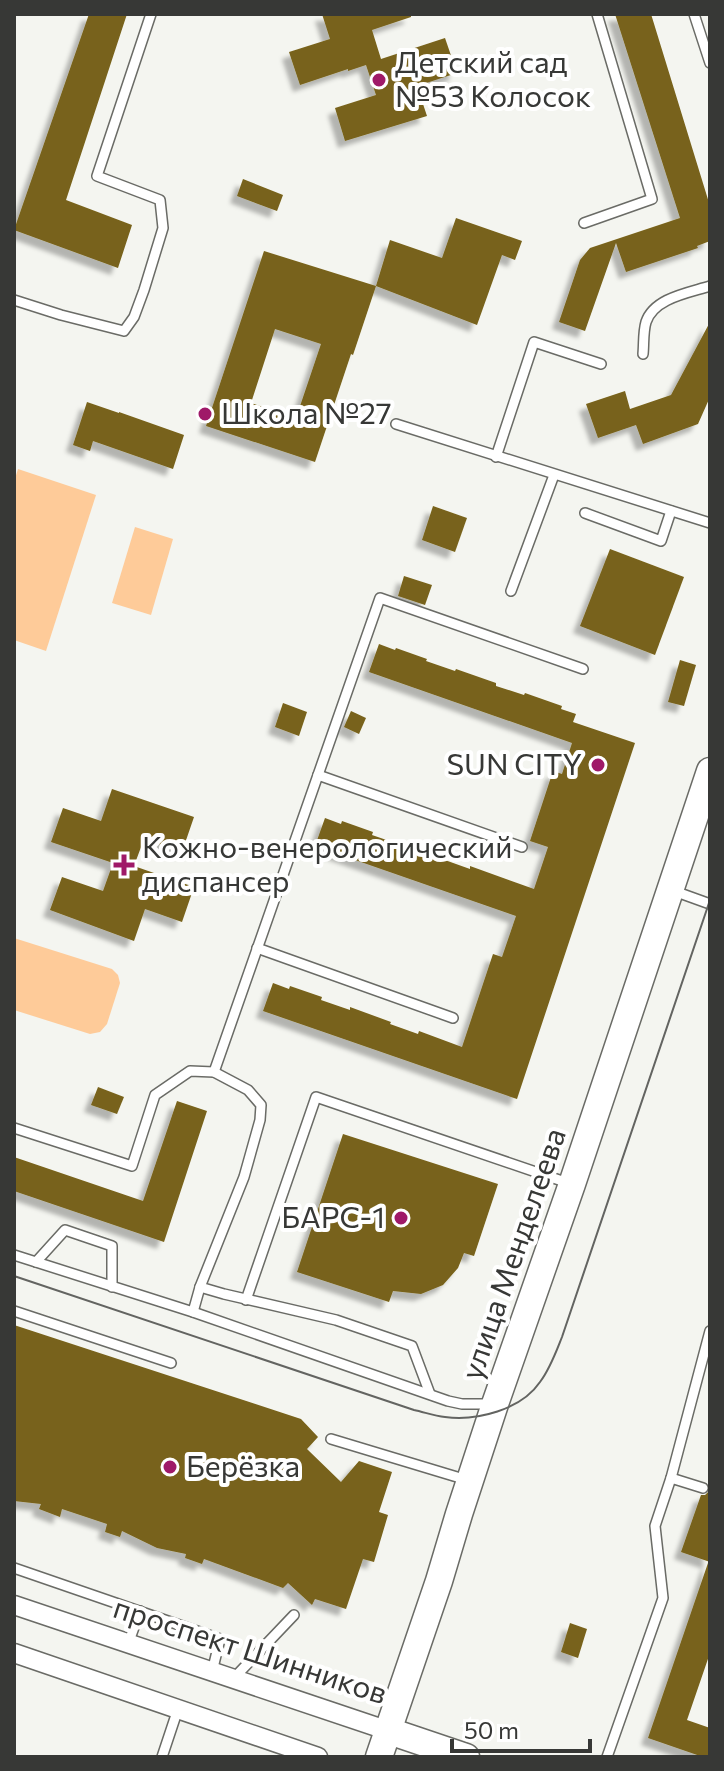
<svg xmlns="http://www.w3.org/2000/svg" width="724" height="1771" viewBox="0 0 724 1771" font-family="Commissioner,sans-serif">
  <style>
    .green { fill: #fecb99 }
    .building { fill: #78621a; fill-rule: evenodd; filter: url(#shadow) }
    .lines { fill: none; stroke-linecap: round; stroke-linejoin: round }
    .lane-casing { stroke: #6a6b66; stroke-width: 12 }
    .street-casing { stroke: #6a6b66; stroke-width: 21 }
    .secondary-casing { stroke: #6a6b66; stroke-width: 29 }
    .lane { stroke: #fff; stroke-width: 9 }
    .street { stroke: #fff; stroke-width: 18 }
    .secondary { stroke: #fff; stroke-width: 26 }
    .tram { stroke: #636461; stroke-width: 2 }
    .poi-dot { fill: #9f1968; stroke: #fff; stroke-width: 3 }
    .labels { text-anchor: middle; stroke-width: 8; stroke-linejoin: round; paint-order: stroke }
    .poi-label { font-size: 30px; fill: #373836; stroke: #fff; text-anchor: start }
    .street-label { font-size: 30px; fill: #373836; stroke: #fff }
  </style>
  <defs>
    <filter id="shadow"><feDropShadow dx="-7" dy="7" stdDeviation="2" flood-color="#0004"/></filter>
  </defs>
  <rect width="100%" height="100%" fill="#f4f5f0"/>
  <g class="green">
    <path d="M18,469L96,495L46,651L14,640V482Z"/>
    <path d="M135,527L173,539L151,615L112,603Z"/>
    <path d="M14,938L112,969L118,975L120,983L107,1024L100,1032L90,1034L14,1010Z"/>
  </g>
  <g class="building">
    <path d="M89,14H127L66,200L132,225L118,268L14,230Z"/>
    <path d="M322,14H411V17L372,30L381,59L445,38L457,73L417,86L427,116L345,141L335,108L376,95L366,65L348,71V69L300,85L289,52L330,39Z"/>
    <path d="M615,14H651L710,206V241L697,246L698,248L626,272L616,243L585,331L559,322L580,260L590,248L680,218Z"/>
    <path d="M243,179L283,195L277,211L237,196Z"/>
    <path d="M456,218L522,241L515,260L502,255L477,325L376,286L390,240L442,258Z"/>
    <path d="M264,251L376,286L353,355L351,354L315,462L206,426ZM275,329L321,344L296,418L251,403Z"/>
    <path d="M710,322V397L698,424L643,444L636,425L598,438L586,404L625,391L630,409L671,395Z"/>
    <path d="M87,402L119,413V412L184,435L173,469L93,441L90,451L73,445Z"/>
    <path d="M433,506L467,518L455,552L422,540Z"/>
    <path d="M610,549L684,577L655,655L580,626Z"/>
    <path d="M404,576L432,585L425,605L398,596Z"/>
    <path d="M379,644L395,650L396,648L427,659L426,661L455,671L456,669L496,683V686L524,695L525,693L562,706L561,709L576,714L573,722L635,743L517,1099L263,1011L273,983L289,989L290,986L322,997L321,1000L350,1010V1007L391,1022L390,1024L418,1034L419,1031L462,1047L493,954L502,957L516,916L315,846L325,818L341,824L342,821L373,832L372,835L401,845L402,842L442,856V859L470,869V866L534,889L548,847L530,841L553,771L562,774L572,743L369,672Z"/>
    <path d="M680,660L696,665L684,706L668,702Z"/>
    <path d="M283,703L307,712L299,736L275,727Z"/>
    <path d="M351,711L366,718L359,734L344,727Z"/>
    <path d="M112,789L194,817L182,852L144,839L134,866L194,887L182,922L145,909L134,941L50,910L62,877L103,891L113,863L51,842L63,808L101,821Z"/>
    <path d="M98,1087L124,1097L117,1114L91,1105Z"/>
    <path d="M177,1101L207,1111L164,1242L14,1191V1157L143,1201Z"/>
    <path d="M343,1134L498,1184L474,1256L464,1253L458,1268L443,1285L421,1294L393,1291L389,1302L297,1272Z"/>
    <path d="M14,1325L301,1419L318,1437L307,1449L341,1482L359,1461L392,1472L379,1512L388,1515L374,1562L363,1559L346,1609L315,1599L312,1605L288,1583L283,1588L204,1559L202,1564L185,1558L186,1554L157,1548L122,1531L120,1537L105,1532L107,1524L62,1509L60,1517L39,1509L41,1504L14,1501Z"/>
    <path d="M710,1490V1562L681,1552L701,1495H705Z"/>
    <path d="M708,1563H710V1653L687,1720L710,1728V1757H703L648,1738Z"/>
    <path d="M570,1623L587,1629L578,1658L561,1652Z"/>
  </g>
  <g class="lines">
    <g class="lane-casing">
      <g id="lane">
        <path d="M694,14L710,63"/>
        <path d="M584,223L652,199L597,14"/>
        <path d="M14,300L61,315L124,331L134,317L144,290L163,228L160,200L97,176L151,14"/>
        <path d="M643,354C644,344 643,332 646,322C654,298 688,293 710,286"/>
        <path d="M396,424L710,523"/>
        <path d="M496,457L534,342L601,364"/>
        <path d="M585,513L661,541L671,511"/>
        <path d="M511,591L554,475"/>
        <path d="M318,775L522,847"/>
        <path d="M674,891L710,904"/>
        <path d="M257,948L453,1018"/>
        <path d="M214,1072L380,598L583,669"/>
        <path d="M14,1128L132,1166L155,1095L190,1071L214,1072L248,1090L261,1105L260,1120L244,1177L200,1287L224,1294L336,1320L412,1346L430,1394"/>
        <path d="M14,1255L193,1312L448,1401L462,1404H491"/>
        <path d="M36,1262L65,1230L112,1246V1287"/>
        <path d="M246,1300L316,1097L568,1183"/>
        <path d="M14,1311L171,1363"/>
        <path d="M193,1312L200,1287"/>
        <path d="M331,1439L467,1480"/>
        <path d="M671,1478L710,1331"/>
        <path d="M14,1568L220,1639L212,1672"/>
        <path d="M128,1644L140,1611"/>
        <path d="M233,1679L294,1615"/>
        <path d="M162,1757L178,1709"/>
        <path d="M607,1757L663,1598L655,1526L671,1478L703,1488"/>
      </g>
    </g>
    <g class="street-casing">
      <g id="street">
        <path d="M14,1605L389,1731"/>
        <path d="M14,1653L318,1757"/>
      </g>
    </g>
    <g class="secondary-casing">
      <g id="secondary">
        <path d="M389,1731L466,1757"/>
        <path d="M379,1757L439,1581L459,1514L495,1404L572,1184L710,771"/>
      </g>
    </g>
    <use href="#lane" class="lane"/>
    <use href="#street" class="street"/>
    <use href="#secondary" class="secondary"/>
    <path class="tram" d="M14,1276L414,1410C424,1412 434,1416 445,1417C477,1421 521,1410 540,1382C550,1369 556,1352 562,1337L710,900"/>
  </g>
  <g class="poi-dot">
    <circle cx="379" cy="80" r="8"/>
    <circle cx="205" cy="414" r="8"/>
    <circle cx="598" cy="765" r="8"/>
    <path d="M120 853h8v8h8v8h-8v8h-8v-8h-8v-8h8z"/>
    <circle cx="401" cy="1218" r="8"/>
    <circle cx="170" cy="1467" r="8"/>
  </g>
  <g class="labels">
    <g class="poi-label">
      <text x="395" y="73">Детский сад<tspan x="395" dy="34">№53 Колосок</tspan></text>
      <text x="221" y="424">Школа №27</text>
      <text x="582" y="775" text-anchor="end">SUN CITY</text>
      <text x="142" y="858">Кожно-венерологический<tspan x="142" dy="34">диспансер</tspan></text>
      <text x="385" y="1228" text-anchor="end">БАРС-1</text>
      <text x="186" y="1477">Берёзка</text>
    </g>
    <g class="street-label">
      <text transform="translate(514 1254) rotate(-71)" y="10">улица Менделеева</text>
      <text transform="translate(250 1651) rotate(18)" y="10">проспект Шинников</text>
    </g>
  </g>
  <rect width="724" height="1771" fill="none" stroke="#373836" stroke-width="32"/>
  <path d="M452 1739v12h138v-12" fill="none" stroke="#373836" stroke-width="4"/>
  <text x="464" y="1739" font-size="24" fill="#373836" stroke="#ffffff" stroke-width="6" paint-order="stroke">50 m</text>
</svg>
